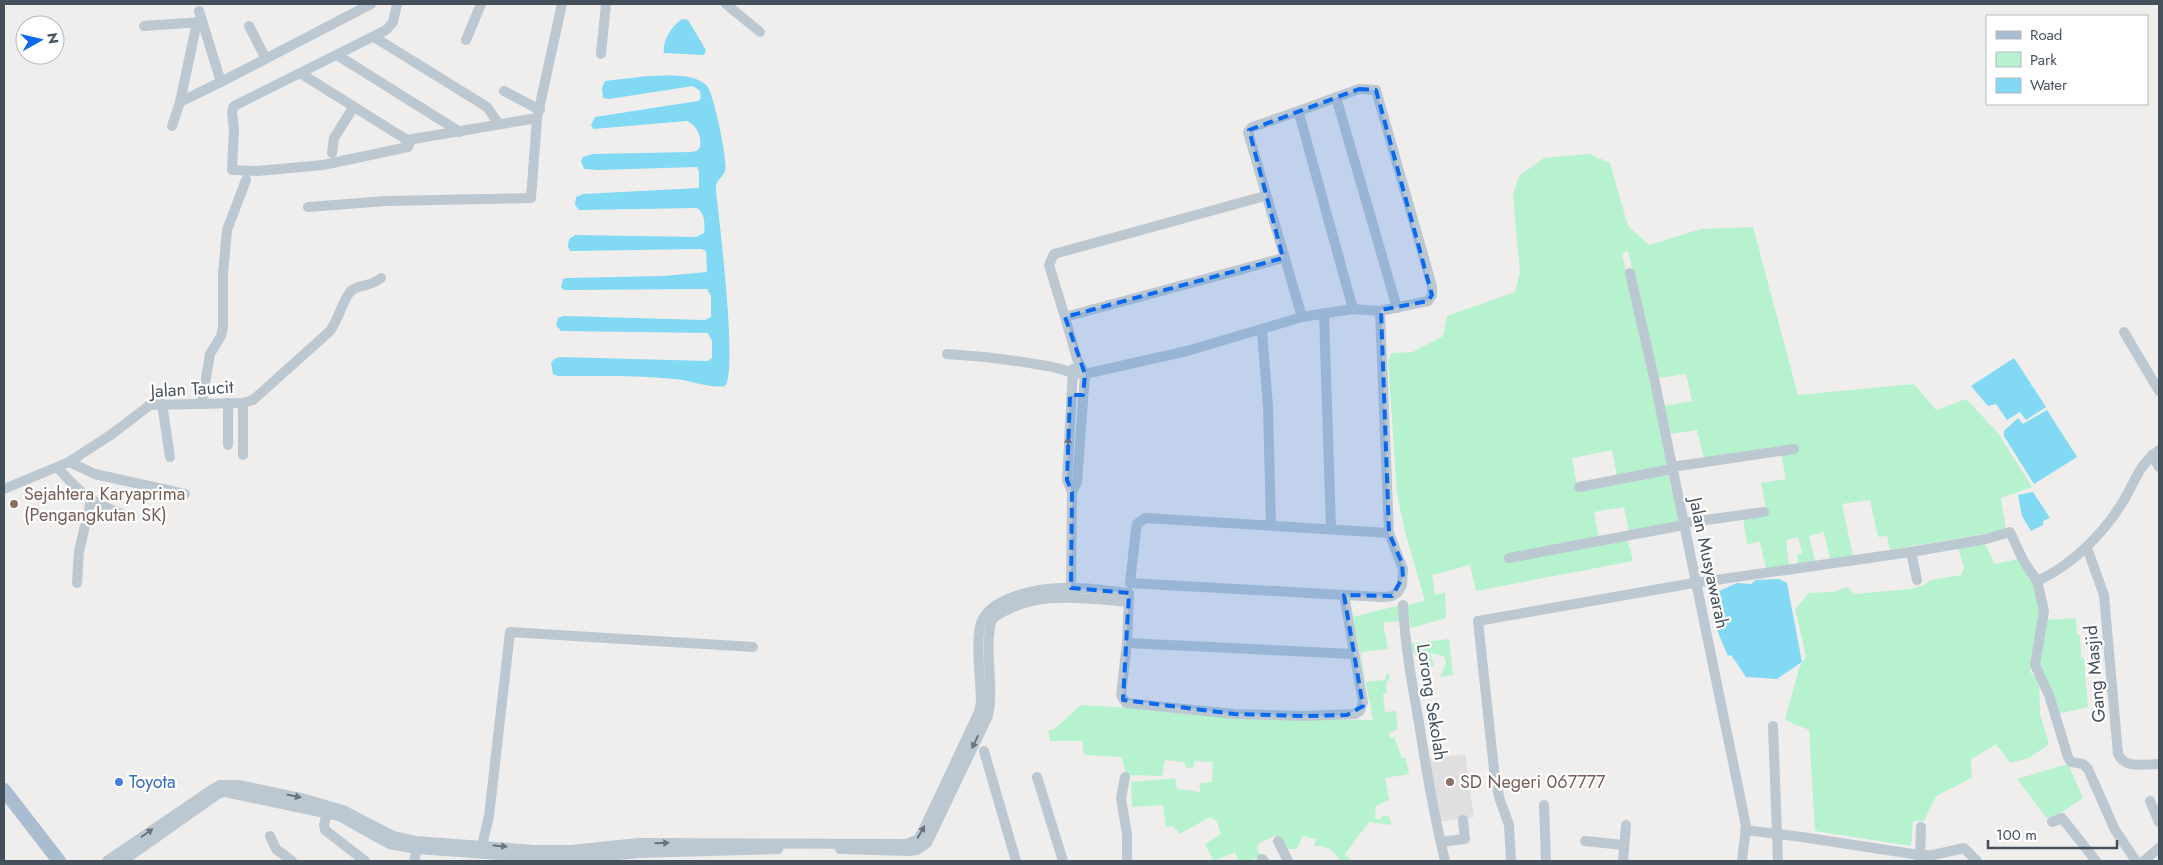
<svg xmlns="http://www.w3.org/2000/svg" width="2163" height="865" viewBox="0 0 2163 865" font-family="Jost,sans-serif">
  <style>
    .education { fill: #e1dedf }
    .green { fill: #b7f2cf }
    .water { fill: #81d9f3 }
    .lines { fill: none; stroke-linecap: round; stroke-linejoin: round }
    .minor { stroke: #bcc8d1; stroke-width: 10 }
    .major { stroke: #aabccf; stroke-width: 14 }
    .oneway { fill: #68747f }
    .marked { fill: #0a69ed; fill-opacity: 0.2; stroke: #0a69ed; stroke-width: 4; stroke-dasharray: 10 6; stroke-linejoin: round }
    .education-dot { fill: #8d6e63; stroke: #fff; stroke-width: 2 }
    .shop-dot { fill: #3f7fe0; stroke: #fff; stroke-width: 2 }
    .labels { text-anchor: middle; stroke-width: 4.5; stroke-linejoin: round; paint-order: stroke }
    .street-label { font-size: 18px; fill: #44505c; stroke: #fff }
    .education-label { font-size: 18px; fill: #785e54; stroke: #fff; text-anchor: start }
    .shop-label { font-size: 18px; fill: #366cbe; stroke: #fff; text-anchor: start }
  </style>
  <rect width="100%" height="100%" fill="#f0eded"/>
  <path class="education" d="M1465,754L1474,817L1437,822L1428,759Z"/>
  <g class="green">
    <path d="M1590,154L1610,163L1628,226L1649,245L1701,229L1753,227L1798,395L1914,384L1936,410L1966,399L1998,433L2032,487L2001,498L2006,530L1890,550L1887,536L1878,537L1870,500L1842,504L1853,556L1830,559L1824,532L1809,536L1815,561L1798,564L1797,555L1802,553L1798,537L1786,540L1789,566L1766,569L1760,542L1747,544L1743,518L1767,513L1761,483L1786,479L1781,454L1704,459L1697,430L1671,434L1664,406L1692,401L1686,374L1658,378L1628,251L1622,253L1668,467L1617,477L1612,450L1572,458L1578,491L1668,473L1679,523L1629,532L1624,507L1594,512L1599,540L1627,538L1633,561L1476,591L1470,565L1432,575L1435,595L1445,592L1446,618L1411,628L1407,605L1424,601V598L1405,532L1397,494L1388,360L1392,353L1413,352L1443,336L1447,316L1515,292L1520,273L1513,195L1519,176L1544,158Z"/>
    <path d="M1985,544L1995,564L2018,559L2035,582L2042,612L2030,672L2039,681L2040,714L2049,744L2029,758L2010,763L1996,744L1971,759L1972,778L1936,796L1924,821H1913L1911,846L1815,831L1809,730L1785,720L1799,668L1806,656L1795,609L1809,593L1833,592L1848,587L1854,594L1910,589L1922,586L1932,580L1961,575L1964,568L1958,547Z"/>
    <path d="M1400,605L1401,621L1383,623L1388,649L1361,652L1366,682L1385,680L1386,674L1389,673L1390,678L1386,683L1387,693L1383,694L1385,712L1396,711L1398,729L1389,733L1390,738L1394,737L1402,758H1406L1409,774L1385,778L1389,800L1376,806L1375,817L1379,820L1383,816H1389L1392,825L1369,822L1345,854L1352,861H1340C1334,850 1327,845 1314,846L1316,839L1303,836L1297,849H1284L1277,835L1259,843L1257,848L1261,856L1251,861L1238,860L1235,852L1214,861L1205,844L1221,834L1217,821L1210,817L1180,834L1173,826L1166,827L1163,805L1132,807L1131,782L1175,778L1177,789L1200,792V783L1212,782L1213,762L1195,761L1193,768H1186L1184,762L1165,760L1162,776L1127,775L1121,757L1084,755L1082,741H1050L1048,731L1054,729L1081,705L1331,719L1373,720L1353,617Z"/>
    <path d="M2076,618L2077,634L2080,635L2081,657L2084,658L2088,707L2058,714L2038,669L2045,620Z"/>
    <path d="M1449,639L1453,675L1440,677L1446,664L1444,656L1430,653L1434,665L1429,669L1422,657H1418L1414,652H1410L1409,644Z"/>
    <path d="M2068,764L2083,798L2049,821L2017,779Z"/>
  </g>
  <g class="water">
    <path d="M682,19L688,20L706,50L704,55L664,53C662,40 672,26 682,19Z"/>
    <path d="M648,76C665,76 694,72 707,86C714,95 728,161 725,171C722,179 715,180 716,190C719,219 738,370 725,386C712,389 689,380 675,379C636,375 597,376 558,376L553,374L551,363L554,359L560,357L708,361L712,358V341L708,333L561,331L556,325L558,318L564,316L705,320L711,317V296L707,289L564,290L561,287L563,279L567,278L663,276L707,272L706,251L701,249L570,251L568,246L569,239L575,235L696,237L704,233C705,225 705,213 697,208L579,210L575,205L576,197L583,194L699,188V171L697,167L598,170L584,169L581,161L583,157L593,154L690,152L697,151L700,147C702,136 697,126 687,121L593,129L591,125L595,117L698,101L701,98L700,91L693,86L609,99L603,98L602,88L605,81Z"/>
    <path d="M2014,358L2046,407L2026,420L2020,412L2007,420L1996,404L1988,406L1971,386Z"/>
    <path d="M2047,410L2077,457L2034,484L2004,436V431L2018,418L2023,424Z"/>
    <path d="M2033,492L2050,518L2043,521V525L2031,531L2022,516L2018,495Z"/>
    <path d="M1779,579L1787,583L1802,662L1777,679L1746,677L1731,655L1728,656C1719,635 1710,617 1712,594L1737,583L1751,584L1756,580Z"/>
  </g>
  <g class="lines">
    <g class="minor">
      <path d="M397,4L393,22L386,30L234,106L232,112L234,130L232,170L258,171L323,165L408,147L411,140"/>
      <path d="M726,4L760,32"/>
      <path d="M199,11L221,82L371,4"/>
      <path d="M144,26L201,22"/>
      <path d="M249,26L265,57"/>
      <path d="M374,37L487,107L498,123"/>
      <path d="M466,40L481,4"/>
      <path d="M601,54L606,4"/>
      <path d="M337,55L460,132"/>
      <path d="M300,73L407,140L537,118"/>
      <path d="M504,91L540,110"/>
      <path d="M1336,97L1397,308"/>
      <path d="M180,102L221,82"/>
      <path d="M1296,112L1359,89L1376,90L1432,286V295L1428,301L1380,311"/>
      <path d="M172,126L180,102L197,22"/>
      <path d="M332,153L334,138L353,108"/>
      <path d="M308,207L386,201L531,198L537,118L562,4"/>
      <path d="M1630,273L1654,378L1742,806L1746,827L1742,861"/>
      <path d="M1324,313L1331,529"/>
      <path d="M1065,317L1049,265L1054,254L1265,196"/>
      <path d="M1302,317L1248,132L1252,127L1296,112L1300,117L1353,309"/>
      <path d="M1262,331L1268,407L1271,525"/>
      <path d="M2124,332L2159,391"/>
      <path d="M947,354C981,356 1014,360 1047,366C1061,368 1071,374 1085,374L1187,351L1302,317L1353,309L1380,311L1389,533L1403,569L1402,585L1398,592L1392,596L1383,597L1344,595L1130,583L1136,530L1137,524L1145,518L1389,533"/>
      <path d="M202,402L210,354L221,336L223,327V274L227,230L246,180"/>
      <path d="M162,404L170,457"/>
      <path d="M228,445V403"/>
      <path d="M243,455V403"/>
      <path d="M2152,455L2159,467"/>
      <path d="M69,462L95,474L185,494"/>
      <path d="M1672,467L1794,449"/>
      <path d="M58,468C83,497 94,503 129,517"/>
      <path d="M1579,487L1672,469"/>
      <path d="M4,489L69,462L112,434L150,405L243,403L253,400L330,331C338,321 344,296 352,290C361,284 370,287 381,278"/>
      <path d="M1072,492L1067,480L1073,369"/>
      <path d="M1684,523L1764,512"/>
      <path d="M2087,548L2104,595L2118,754C2124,769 2146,764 2159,764"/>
      <path d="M1911,552L1917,580"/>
      <path d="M1509,558L1684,525"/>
      <path d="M2037,581C2073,565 2104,533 2124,500C2137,478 2138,466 2159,450"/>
      <path d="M77,583L79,551L91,501"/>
      <path d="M1071,593L1072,492L1077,482L1085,374L1077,359L1065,317L1283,258"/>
      <path d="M1129,595L1127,643L1353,654"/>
      <path d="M1403,605C1405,645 1412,684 1419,723C1426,769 1434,815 1445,861"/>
      <path d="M1127,643L1121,695L1126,703L1234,714L1304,716L1355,714L1360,711L1363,702L1344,595"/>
      <path d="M1773,726L1778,861"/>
      <path d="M984,751L1016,861"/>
      <path d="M1037,777L1063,861"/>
      <path d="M1125,777L1121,799L1127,834V861"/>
      <path d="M2150,801L2159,822"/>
      <path d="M1544,805L1546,861"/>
      <path d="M327,813L324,825L325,830L365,861"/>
      <path d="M2052,822L2062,818L2096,861"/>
      <path d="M1745,830L1802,837L1919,855H1933L1964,848L1977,861"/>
      <path d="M270,836L276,849L292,861"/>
      <path d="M1278,841L1288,861"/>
      <path d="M1585,841L1623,845"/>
      <path d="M1441,842L1465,839L1463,820"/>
      <path d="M840,849L909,851L917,850L927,843L988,716C995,684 983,651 992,619C1032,589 1082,598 1128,602"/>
      <path d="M481,850L489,816L510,632L753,647"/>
      <path d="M1262,859L1264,861"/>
      <path d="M1920,860L1921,827"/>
      <path d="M107,861L213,789L220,785H239L305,799L343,810L393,836L415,841L535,850H571L638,843L907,844L918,839L922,833L979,712L981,703C981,683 975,641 981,623C990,597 1036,589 1061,588C1083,586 1107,591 1129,593"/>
      <path d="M123,861L218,794L225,792L339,816L389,844L417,849L570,860L638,853L778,849"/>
      <path d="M414,861L417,849"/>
      <path d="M1511,861L1509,825L1500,800L1495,779L1478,621L1688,584L1911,552L1986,539L2010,532L2023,560L2037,581L2044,611L2035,665L2049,695L2068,757L2071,762L2083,764L2088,769L2115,830L2136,861"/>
      <path d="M1623,861L1626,825"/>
      <path d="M2144,861L2159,848"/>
    </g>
    <path class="major" d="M4,790L59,861"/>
  </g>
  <defs><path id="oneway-solid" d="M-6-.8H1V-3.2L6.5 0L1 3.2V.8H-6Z" transform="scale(1.25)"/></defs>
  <g class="oneway">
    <use href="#oneway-solid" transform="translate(1068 444) rotate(-88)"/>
    <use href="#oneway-solid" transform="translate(975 742) rotate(115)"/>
    <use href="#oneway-solid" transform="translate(294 796) rotate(12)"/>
    <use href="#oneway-solid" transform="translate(921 832) rotate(-60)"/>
    <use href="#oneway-solid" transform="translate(147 833) rotate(-35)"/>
    <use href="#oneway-solid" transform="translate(662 843) rotate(-1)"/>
    <use href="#oneway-solid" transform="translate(500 846) rotate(6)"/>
  </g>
  <path class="marked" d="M1359,89L1376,90L1432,295L1428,301L1381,310L1389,533L1402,563L1403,577L1392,596L1344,595L1363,706L1347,715L1304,716L1234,714L1123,700L1129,593L1071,588L1072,492L1067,480L1070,395H1083L1085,374L1065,317L1283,258L1249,130Z"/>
  <g class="education-dot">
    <circle cx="14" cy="504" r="5"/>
    <circle cx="1450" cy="782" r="5"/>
  </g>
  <circle class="shop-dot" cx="119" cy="782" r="5"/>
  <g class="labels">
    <g class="street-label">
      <text transform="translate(192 389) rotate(-3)" y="6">Jalan Taucit</text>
      <text transform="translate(1709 563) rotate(78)" y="6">Jalan Musyawarah</text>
      <text transform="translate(2095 674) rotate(-95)" y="6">Gang Masjid</text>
      <text transform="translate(1432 702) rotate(81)" y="6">Lorong Sekolah</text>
    </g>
    <g class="education-label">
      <text x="24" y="500">Sejahtera Karyaprima<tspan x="24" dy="21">(Pengangkutan SK)</tspan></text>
      <text x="1460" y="788">SD Negeri 067777</text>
    </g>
    <g class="shop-label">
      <text x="129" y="788">Toyota</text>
    </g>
  </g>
  <rect width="2163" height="865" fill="none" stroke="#44505c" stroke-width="10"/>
  <rect x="1986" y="15" width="162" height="90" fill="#ffffff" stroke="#b4b9be"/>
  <rect x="1996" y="31" width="25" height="8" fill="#aabccf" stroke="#b4b9be"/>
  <text x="2030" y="40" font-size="15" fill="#44505c">Road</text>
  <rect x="1996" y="52" width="25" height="15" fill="#b7f2cf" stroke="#b4b9be"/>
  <text x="2030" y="65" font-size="15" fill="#44505c">Park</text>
  <rect x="1996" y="78" width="25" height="15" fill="#81d9f3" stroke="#b4b9be"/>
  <text x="2030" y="90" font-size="15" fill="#44505c">Water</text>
  <g transform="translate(40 40) rotate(82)"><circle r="24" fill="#ffffff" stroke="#b4b9be"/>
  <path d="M0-4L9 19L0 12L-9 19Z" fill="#0a69ed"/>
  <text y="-8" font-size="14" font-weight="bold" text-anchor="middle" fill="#44505c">N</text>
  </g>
  <path d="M1988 840v8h129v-8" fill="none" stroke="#44505c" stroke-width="2.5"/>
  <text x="1996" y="840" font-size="15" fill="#44505c" stroke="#ffffff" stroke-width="4" paint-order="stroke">100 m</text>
</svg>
